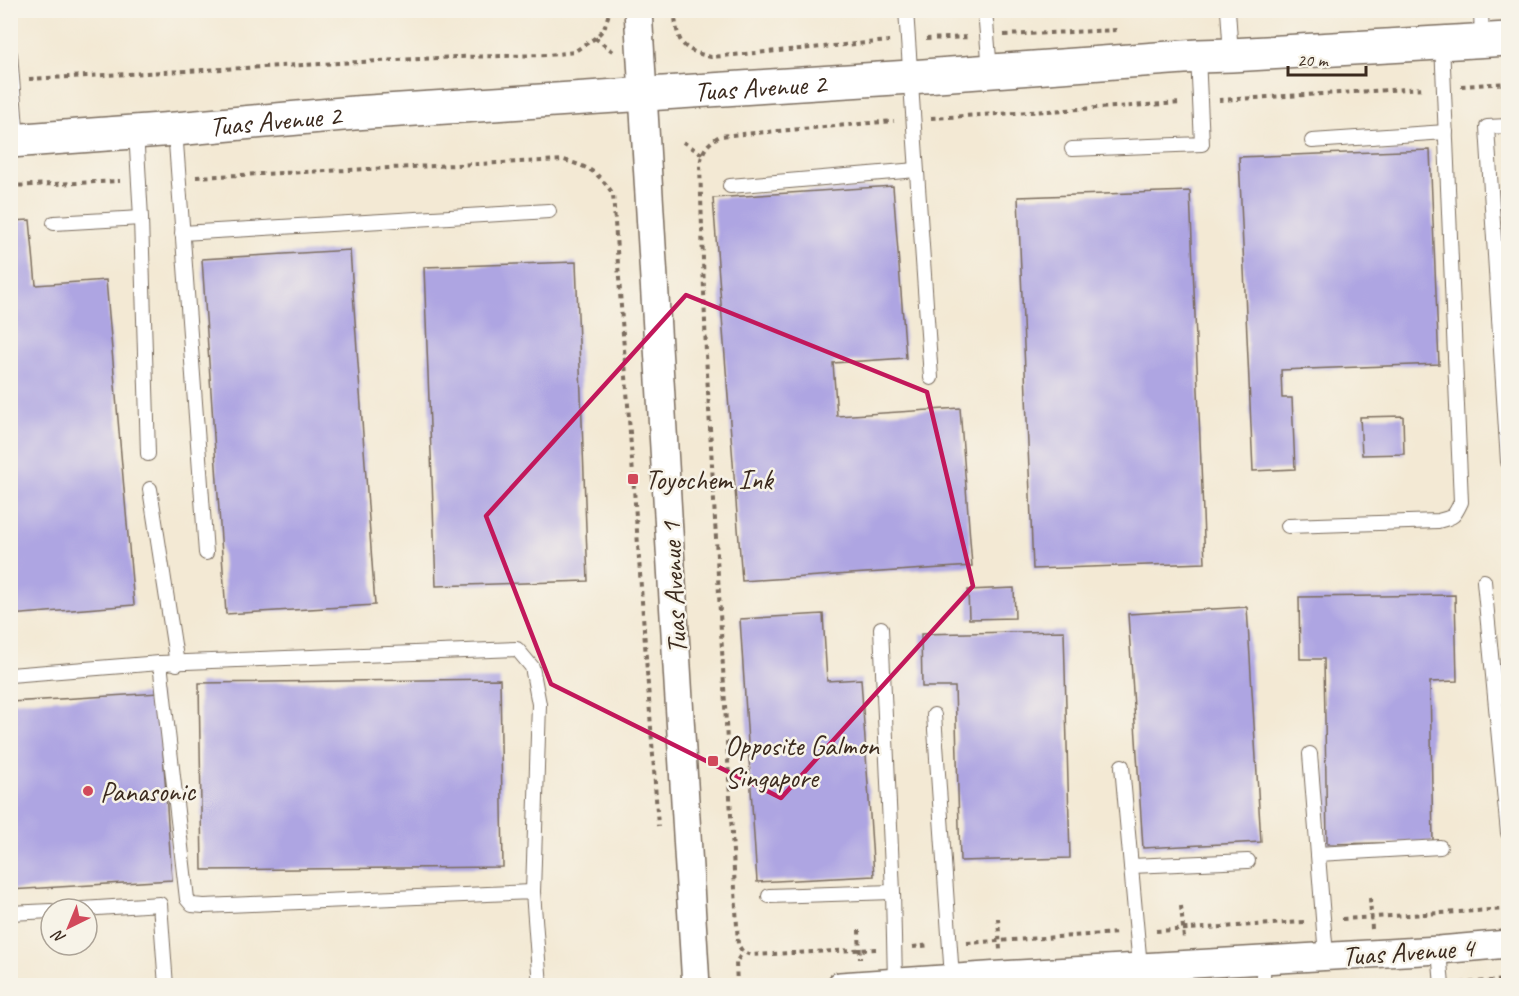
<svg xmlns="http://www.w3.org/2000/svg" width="1519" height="996" viewBox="0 0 1519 996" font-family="Caveat,sans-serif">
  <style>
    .building { fill: #aea5e2 }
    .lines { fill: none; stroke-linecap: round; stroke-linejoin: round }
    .lane-casing { stroke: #7b6d5e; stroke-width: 16 }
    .street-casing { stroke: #7b6d5e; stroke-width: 30 }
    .secondary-casing { stroke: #7b6d5e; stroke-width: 36 }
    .path { stroke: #7b6d5e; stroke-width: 4; stroke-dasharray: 4.5 4.5; stroke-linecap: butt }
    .lane { stroke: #fff; stroke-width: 14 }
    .street { stroke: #fff; stroke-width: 27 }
    .secondary { stroke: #fff; stroke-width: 33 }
    .marked { fill: none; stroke: #c2185b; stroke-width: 4.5; stroke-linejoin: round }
    .poi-dot { fill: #d1495b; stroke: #f7f3e8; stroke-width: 2 }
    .labels { text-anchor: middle; stroke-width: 5; stroke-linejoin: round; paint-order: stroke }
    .street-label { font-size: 28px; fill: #3b2a1e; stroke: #f7f3e8 }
    .poi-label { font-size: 28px; fill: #3b2a1e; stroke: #f7f3e8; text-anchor: start }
  </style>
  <rect width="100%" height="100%" fill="#f7f3e8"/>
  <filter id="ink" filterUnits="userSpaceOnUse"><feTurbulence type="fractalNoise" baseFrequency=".0167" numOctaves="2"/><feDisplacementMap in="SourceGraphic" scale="12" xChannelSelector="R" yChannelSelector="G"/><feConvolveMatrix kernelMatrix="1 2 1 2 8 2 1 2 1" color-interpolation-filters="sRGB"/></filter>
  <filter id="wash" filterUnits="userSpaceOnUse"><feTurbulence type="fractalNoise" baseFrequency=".008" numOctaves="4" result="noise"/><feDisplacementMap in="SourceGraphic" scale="24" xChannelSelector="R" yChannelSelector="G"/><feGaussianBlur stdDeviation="1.35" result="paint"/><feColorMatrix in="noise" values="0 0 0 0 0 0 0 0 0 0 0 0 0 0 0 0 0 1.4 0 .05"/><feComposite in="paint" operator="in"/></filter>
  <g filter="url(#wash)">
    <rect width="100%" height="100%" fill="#f3e9d4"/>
    <g id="blocks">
      <g class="building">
        <path d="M1430,150L1439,364L1281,370L1282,398H1292L1295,469L1253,471L1239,157Z"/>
        <path d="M893,186L906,358L833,363L837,416L960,408L972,566L742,581L713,198Z"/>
        <path d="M1190,191L1205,563L1033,569L1018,197Z"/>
        <path d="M30,220L36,285L106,280L134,605L10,615V221Z"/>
        <path d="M350,250L375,605L226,614L202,259Z"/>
        <path d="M576,262L588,581L436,586L424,267Z"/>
        <path d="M1403,416L1404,454L1362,455L1360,417Z"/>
        <path d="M1014,588L1015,618L969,619L968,590Z"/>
        <path d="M1455,595L1457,681L1430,682L1433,842L1327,844L1324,659H1300L1299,597Z"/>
        <path d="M1247,607L1261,842L1143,848L1128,614Z"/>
        <path d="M823,614L827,681L861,679L874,876L757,882L740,619Z"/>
        <path d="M1064,631L1070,858L960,861L955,687H922L921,634Z"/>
        <path d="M1508,657V683H1507L1505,658Z"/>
        <path d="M500,679L503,867L202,870L199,683Z"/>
        <path d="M159,693L172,880L10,890V702Z"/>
      </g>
    </g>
  </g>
  <g filter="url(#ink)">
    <use href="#blocks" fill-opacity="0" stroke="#7b6d5e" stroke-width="1.5"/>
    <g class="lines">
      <g class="lane-casing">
        <g id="lane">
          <path d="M906,10L931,378"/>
          <path d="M985,10L990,71"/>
          <path d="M1228,10L1231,55"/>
          <path d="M1481,10L1482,41"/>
          <path d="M10,54L17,140"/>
          <path d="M1508,126L1487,127L1508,462"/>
          <path d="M175,129L206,553"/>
          <path d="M136,131L141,218L148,454"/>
          <path d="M1312,141L1446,132"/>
          <path d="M1072,149L1202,144L1198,56"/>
          <path d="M730,186L916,170"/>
          <path d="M54,223L141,218"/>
          <path d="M182,233L549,211"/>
          <path d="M150,489L177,664"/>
          <path d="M1288,526L1438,521C1454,517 1454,517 1461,502L1442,43"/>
          <path d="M1484,581L1508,833"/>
          <path d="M881,628L893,892L895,982"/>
          <path d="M160,663L187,899L192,905L204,906L533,892L540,986"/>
          <path d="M10,675L160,663L517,649L532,667L539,704L533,892"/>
          <path d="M934,715L952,978"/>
          <path d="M1310,754L1326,956"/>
          <path d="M1122,766L1140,967"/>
          <path d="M1318,854L1440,847"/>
          <path d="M1131,866L1248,861"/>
          <path d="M769,896L893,892"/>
          <path d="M82,909L160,904L166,986"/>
          <path d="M10,913L51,911"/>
          <path d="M1439,950L1442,986"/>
          <path d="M1262,960L1264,986"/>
        </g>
      </g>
      <g class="street-casing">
        <g id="street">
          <path d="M638,10L696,986"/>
          <path d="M840,986L1001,975L1439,950L1508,944"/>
        </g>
      </g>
      <g class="secondary-casing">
        <g id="secondary">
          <path id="s1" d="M10,141L175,129L354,113L910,77L1198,56L1231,55L1508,39"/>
        </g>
      </g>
      <g class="path">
        <path d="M674,10C678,41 678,49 711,57L889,41"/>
        <path d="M1004,35L1117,30"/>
        <path d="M595,38L615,53"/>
        <path d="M926,39L970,37"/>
        <path d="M29,79L457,57L548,55L574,52L595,38L604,29L610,10"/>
        <path d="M1461,86L1508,83"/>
        <path d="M1219,100L1424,88"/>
        <path d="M931,118L1181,103"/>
        <path d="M683,142L702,154"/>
        <path d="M196,177L564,160C590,168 597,171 613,194L658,826"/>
        <path d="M10,186L120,181"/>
        <path d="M1370,898L1372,929"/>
        <path d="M1181,906L1184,939"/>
        <path d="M998,918L1000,950"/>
        <path d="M1342,919L1508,909"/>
        <path d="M859,930L860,959"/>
        <path d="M1156,931L1304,922"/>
        <path d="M967,943L1118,933"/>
        <path d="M913,947L930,945"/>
        <path d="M876,949L751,955L743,952L738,945L706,354L700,165C702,151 707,143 720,136L894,121"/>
        <path d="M1461,983L1508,980"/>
        <path d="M737,986L736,962L743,952"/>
        <path d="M1408,986L1424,985"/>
      </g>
      <use href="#lane" class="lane"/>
      <use href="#street" class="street"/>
      <use href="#secondary" class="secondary"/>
    </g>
  </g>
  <path class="marked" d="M686,295L927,392L973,586L781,798L551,684L486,516Z"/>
  <g class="poi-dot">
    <rect x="627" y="473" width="12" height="12" rx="3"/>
    <rect x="707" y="755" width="12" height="12" rx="3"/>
    <circle cx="88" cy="791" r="6"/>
  </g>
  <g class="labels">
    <g class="street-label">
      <text dy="10" stroke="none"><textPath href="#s1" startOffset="752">Tuas Avenue 2</textPath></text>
      <text dy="10" stroke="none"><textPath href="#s1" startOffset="266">Tuas Avenue 2</textPath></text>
      <text transform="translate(673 588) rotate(-93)" y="10">Tuas Avenue 1</text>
      <text transform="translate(1408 951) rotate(-4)" y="10">Tuas Avenue 4</text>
    </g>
    <g class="poi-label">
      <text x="645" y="489">Toyochem Ink</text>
      <text x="725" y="755">Opposite Galmon<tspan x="725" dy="32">Singapore</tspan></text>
      <text x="100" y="801">Panasonic</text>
    </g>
  </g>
  <rect width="1519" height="996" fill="none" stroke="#f7f3e8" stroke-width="36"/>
  <g transform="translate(69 927) rotate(223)"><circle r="28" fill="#f7f3e8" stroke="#aca397" stroke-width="1.5"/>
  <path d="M0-4.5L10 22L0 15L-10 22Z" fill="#d1495b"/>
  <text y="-9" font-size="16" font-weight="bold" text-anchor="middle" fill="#3b2a1e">N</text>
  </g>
  <path d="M1288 66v9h78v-9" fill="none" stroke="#3b2a1e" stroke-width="3"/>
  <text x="1297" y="66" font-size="18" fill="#3b2a1e" stroke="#f7f3e8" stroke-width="4.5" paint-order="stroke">20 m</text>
</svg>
